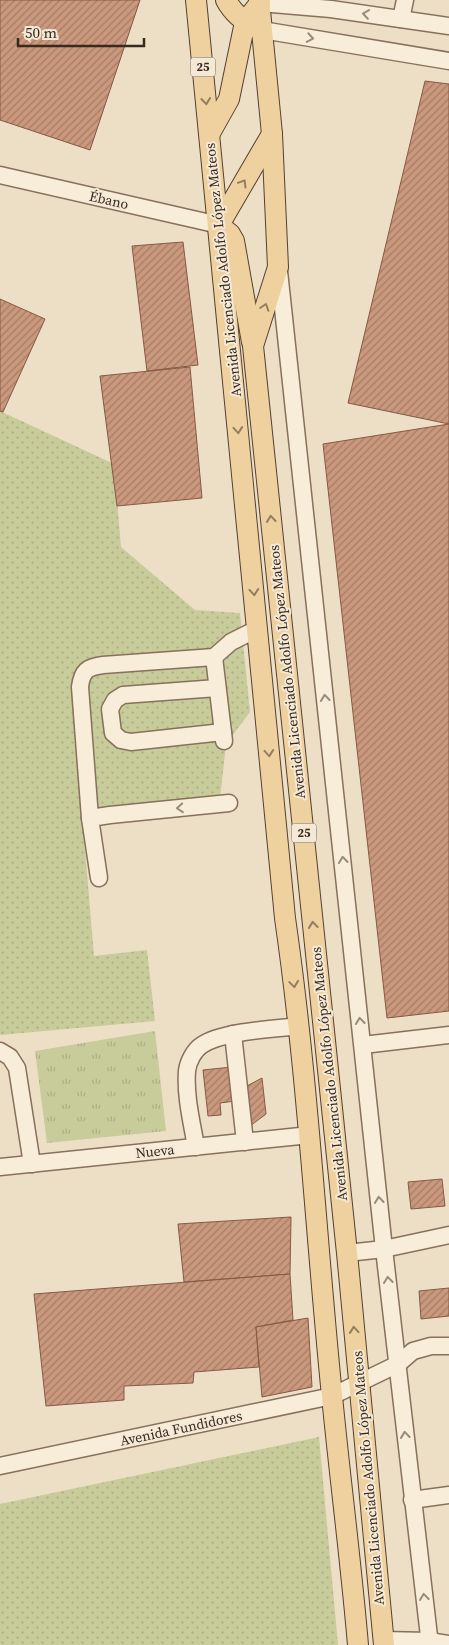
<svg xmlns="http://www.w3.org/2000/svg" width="449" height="1645" viewBox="0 0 449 1645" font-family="'Source Serif 4',serif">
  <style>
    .grass { fill: url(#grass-dots) }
    .park { fill: url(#park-tufts) }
    .building { fill: url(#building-hatch); stroke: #865943 }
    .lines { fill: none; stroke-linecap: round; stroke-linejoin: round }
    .minor-casing { stroke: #87705c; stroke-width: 19 }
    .major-casing { stroke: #553f30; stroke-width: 22 }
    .minor { stroke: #f8edd9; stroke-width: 16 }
    .major { stroke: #eed19f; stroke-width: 20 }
    .oneway { stroke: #988c7c }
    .oneway2 { stroke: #937e5f }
    .labels { text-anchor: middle; stroke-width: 4; stroke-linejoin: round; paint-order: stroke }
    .shield { fill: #f4e9d5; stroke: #706356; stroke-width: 1 }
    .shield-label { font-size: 12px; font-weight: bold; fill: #382a1f }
    .street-label { font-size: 14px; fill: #382a1f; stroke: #f4e9d5 }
  </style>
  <defs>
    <pattern id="grass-dots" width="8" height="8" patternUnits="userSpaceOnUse" patternTransform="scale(1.25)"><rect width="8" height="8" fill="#c8cb9a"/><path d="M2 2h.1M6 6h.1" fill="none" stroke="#adae84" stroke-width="1.8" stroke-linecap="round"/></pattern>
    <pattern id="park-tufts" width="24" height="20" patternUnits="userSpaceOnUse" patternTransform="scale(1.25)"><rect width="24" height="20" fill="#c8cb9a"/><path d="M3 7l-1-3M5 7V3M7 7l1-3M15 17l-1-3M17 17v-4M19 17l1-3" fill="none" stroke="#adae84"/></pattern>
    <pattern id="building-hatch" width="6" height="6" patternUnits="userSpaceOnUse" patternTransform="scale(1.25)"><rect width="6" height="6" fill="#ca987d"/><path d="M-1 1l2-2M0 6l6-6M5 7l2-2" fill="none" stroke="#a57c66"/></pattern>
  </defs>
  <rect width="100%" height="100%" fill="#eddfc6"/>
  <g class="grass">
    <path d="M0,411L114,464L121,547L195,610L240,613L250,712L226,744L220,799L82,814L94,956L147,950L155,1021L0,1035Z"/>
    <path d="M319,1437L338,1645H0V1504Z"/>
  </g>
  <path class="park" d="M155,1031L166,1131L47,1143L35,1051Z"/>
  <g class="building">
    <path d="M0,0H140L90,150L0,120Z"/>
    <path d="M425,81L449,84V424L348,403Z"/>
    <path d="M183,242L198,365L147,371L132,246Z"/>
    <path d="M0,299L45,319L3,412L0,411Z"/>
    <path d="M190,367L202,498L117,506L100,376Z"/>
    <path d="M449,424V1011L387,1018L323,444Z"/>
    <path d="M232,1067L235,1101L220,1103L221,1115L208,1116L203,1070Z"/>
    <path d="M262,1078L266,1114L250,1126L245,1087Z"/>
    <path d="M442,1179L445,1206L411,1209L408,1182Z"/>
    <path d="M291,1217L290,1274L184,1282L178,1224Z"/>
    <path d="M290,1274L293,1320L256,1327L259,1367L194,1372L193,1383L124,1386V1400L46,1406L34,1294Z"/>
    <path d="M449,1288V1316L421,1319L419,1291Z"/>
    <path d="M308,1318L312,1387L262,1397L256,1327Z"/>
  </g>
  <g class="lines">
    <g class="minor-casing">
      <g id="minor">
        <path d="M260,3L331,9L449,26"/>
        <path d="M401,19L405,0"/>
        <path d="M262,30L449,61"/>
        <path d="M0,175L219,225"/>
        <path d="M279,271L384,1249L430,1645"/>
        <path d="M214,657L224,741"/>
        <path d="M217,688L123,695L115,700L110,709L113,733L121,740L131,742L223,732"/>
        <path d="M90,818L80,687C82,671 87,667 103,665L214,657L231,642L257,629"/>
        <path d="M99,878L90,818L110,815L229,803"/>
        <path d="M233,1034L245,1142"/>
        <path d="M363,1045L449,1035"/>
        <path d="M0,1051L10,1057L17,1068L32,1164"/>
        <path d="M196,1147C192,1123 185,1096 187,1071C188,1062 194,1050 202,1045C222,1031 274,1029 299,1026"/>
        <path d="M0,1167L310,1135"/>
        <path d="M347,1253L384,1249L449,1235"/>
        <path d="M0,1466L332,1396L398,1364L413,1351L431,1346H449"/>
        <path d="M412,1500L449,1495"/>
        <path d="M383,1640L429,1641L449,1644"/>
      </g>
    </g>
    <g class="major-casing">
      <g id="major">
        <path d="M196,0L285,918C308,1077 316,1237 332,1396C340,1479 351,1562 358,1645"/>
        <path d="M226,0C233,13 244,22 257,28"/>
        <path d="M259,0L272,134L278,267L253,346L347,1253L384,1645"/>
        <path d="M210,133L229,99L245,22L260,3"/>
        <path d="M219,225L230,234L234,241L252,342"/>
        <path d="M219,225L272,134"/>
      </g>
    </g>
    <use href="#minor" class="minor"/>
    <use href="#major" class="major"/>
  </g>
  <defs><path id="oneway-chevron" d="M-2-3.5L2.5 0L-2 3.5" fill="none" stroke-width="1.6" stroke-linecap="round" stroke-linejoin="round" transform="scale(1.25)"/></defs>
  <g class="oneway">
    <use href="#oneway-chevron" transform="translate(366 14) rotate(-172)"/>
    <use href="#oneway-chevron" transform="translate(310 38) rotate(10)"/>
    <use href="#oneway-chevron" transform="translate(325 698) rotate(-96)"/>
    <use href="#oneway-chevron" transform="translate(180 808) rotate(175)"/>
    <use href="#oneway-chevron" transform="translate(343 860) rotate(-96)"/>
    <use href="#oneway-chevron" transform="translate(360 1021) rotate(-96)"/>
    <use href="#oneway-chevron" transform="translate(379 1200) rotate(-96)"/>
    <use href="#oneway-chevron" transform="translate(388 1280) rotate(-97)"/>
    <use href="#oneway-chevron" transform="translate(405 1435) rotate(-96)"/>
    <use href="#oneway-chevron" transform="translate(424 1597) rotate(-97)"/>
  </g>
  <g class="oneway2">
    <use href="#oneway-chevron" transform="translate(206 101) rotate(84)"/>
    <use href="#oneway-chevron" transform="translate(243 183) rotate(-59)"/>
    <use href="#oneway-chevron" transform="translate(265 307) rotate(-72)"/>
    <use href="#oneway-chevron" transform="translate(238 430) rotate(85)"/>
    <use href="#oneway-chevron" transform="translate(271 519) rotate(-96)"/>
    <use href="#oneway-chevron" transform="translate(254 592) rotate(85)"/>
    <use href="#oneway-chevron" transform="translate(269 753) rotate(85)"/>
    <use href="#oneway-chevron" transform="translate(313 925) rotate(-96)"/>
    <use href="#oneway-chevron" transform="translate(294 984) rotate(82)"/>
    <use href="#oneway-chevron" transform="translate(354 1330) rotate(-95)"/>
  </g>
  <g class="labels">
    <g class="shield">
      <rect x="190.5" y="57.5" width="25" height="19" rx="4"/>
      <rect x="291.5" y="823.5" width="25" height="19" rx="4"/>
    </g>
    <g class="shield-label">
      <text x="203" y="71">25</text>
      <text x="304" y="837">25</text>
    </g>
    <g class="street-label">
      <text transform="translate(109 200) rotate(13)" y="5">Ébano</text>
      <text transform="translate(223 270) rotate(-96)" y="5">Avenida Licenciado Adolfo López Mateos</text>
      <text transform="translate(287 672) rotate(-96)" y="5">Avenida Licenciado Adolfo López Mateos</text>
      <text transform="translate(329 1074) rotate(-96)" y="5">Avenida Licenciado Adolfo López Mateos</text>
      <text transform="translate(155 1151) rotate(-6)" y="5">Nueva</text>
      <text transform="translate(181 1428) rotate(-12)" y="5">Avenida Fundidores</text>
      <text transform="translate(368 1478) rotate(-95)" y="5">Avenida Licenciado Adolfo López Mateos</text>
    </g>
  </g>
  <path d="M18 38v8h126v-8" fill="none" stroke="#382a1f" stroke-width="2.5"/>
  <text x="25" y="38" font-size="15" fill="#382a1f" stroke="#f4e9d5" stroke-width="4" paint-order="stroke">50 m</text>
</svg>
